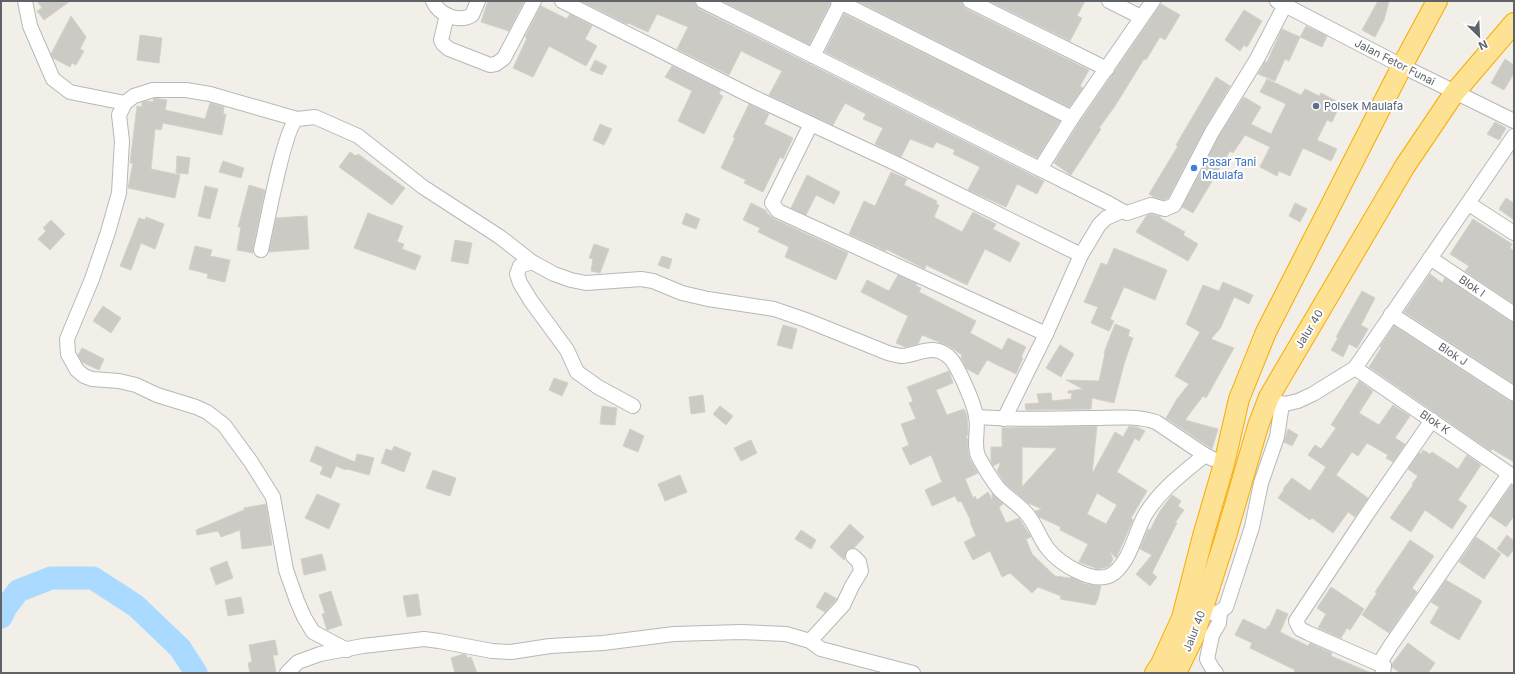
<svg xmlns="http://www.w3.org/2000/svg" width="1515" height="674" viewBox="0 0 1515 674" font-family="Inter,sans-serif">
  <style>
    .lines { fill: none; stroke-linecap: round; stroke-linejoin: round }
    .river { stroke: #aadaff; stroke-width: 23 }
    .building { fill: #cccac5; stroke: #d6d1c6; fill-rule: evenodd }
    .minor-casing { stroke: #b5b8bc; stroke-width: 16 }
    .highway-casing { stroke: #f9ab00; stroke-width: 22 }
    .minor { stroke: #fff; stroke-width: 14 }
    .highway { stroke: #fde293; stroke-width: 20 }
    .service-dot { fill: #5c6f8a; stroke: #fff; stroke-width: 1.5 }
    .shop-dot { fill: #3f7fe0; stroke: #fff; stroke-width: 1.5 }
    .labels { text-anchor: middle; stroke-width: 4; stroke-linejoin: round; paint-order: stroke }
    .street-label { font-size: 11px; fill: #5f6368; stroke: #fff }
    .service-label { font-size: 11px; fill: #4e5e75; stroke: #fff; text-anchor: start }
    .shop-label { font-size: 11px; fill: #366cbe; stroke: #fff; text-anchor: start }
  </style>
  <rect width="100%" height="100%" fill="#f1efe8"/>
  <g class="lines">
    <path class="river" d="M1,617L6,607L18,591L51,578H93L136,606L180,648L196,673"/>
  </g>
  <g class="building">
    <path d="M37,1H70L44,20L37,11L42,8Z"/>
    <path d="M488,1H524L509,31L481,22Z"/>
    <path d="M581,1H695L696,5L699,9L1044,181L1037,194L1017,184L1006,207L968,190L980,167L953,154L955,150L936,142L933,148L910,139L901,157L875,144L883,128L863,119L866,114L845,103L833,125L769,95L782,71L741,51L729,75L677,49L688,27L657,14L648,32L628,23L627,24Z"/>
    <path d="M722,1H830V4L809,45Z"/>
    <path d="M857,1H962L963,5L966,9L1089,70L1080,86L1083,88L1069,107Z"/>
    <path d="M989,1H1085L1077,16L1082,18L1070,41Z"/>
    <path d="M1378,1H1389L1384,20L1375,37L1362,30Z"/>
    <path d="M1161,4L1180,15L1165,40L1160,37L1146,60L1144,59L1115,106L1099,128L1101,129L1071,175L1054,163L1079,123Z"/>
    <path d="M541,6L567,19L570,14L592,26L585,39L597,46L586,66L549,46L533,77L513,68L527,38L525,37Z"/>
    <path d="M1244,10L1262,21L1247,47L1244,45L1240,51L1225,40Z"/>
    <path d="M844,14L1060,121L1037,158L825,52Z"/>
    <path d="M71,16L86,37L80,49L84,51L76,65L72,63L70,67L53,58L51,54Z"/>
    <path d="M1306,26L1327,36L1322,47L1300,37Z"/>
    <path d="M1282,29L1300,37L1289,61L1285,59L1275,81L1258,74L1265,62H1267Z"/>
    <path d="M140,35L162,38L159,63L137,60Z"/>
    <path d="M1505,59L1514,65V73L1504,90L1491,83Z"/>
    <path d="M595,60L607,66L602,75L590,70Z"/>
    <path d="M672,66L721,90L719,94L723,96L704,134L678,121L692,91L665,77Z"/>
    <path d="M1216,77L1230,86L1205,128L1168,198L1164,200L1154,197L1149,194L1178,146L1176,145Z"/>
    <path d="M1267,79L1301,95L1305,89L1319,96L1321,93L1336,101L1333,107L1338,109L1332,122L1327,120L1317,140L1337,149L1331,161L1303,148L1290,176L1279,171L1277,176L1260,167L1270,147L1245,135L1233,153L1230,151L1193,213L1182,207L1219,136L1244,97L1261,107L1251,124L1271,134L1286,104L1260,92Z"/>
    <path d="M154,98L167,100L165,110L205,119L210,103L224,107L223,114H226L222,135L163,123L161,130L155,129L151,169L180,175L175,198L128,188L133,163H130L137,106L142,107V102L148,101L153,102Z"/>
    <path d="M749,104L769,114L764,124L793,138L783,159L780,157L763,192L744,183L746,180L721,168L735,138L733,137Z"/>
    <path d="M1495,122L1506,128L1499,140L1487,134Z"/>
    <path d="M600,124L612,129L604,145L593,140Z"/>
    <path d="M350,152L356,156L358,154L405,188L392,205L339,167Z"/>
    <path d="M177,156L190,158L188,174L176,173Z"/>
    <path d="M223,161L244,168L241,178L219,172Z"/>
    <path d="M891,172L907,179L904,185L937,201L936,204L939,205L934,217L962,232L973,212L996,224L993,229L1020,243L1010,262L985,249L967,285L926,265L925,269L886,249V251L849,234L864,201L875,206Z"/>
    <path d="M807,175L840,192L834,204L816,195L806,215L791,208Z"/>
    <path d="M249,185L265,190L253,248V253L237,250L241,227H238Z"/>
    <path d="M205,186L218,189L210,219L198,216Z"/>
    <path d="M1506,198L1514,203V220L1499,209Z"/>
    <path d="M751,203L767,211L766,212L774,219L848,253L836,280L785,257L789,247L758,232L760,228L743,220Z"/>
    <path d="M1295,203L1307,209L1300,222L1289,216Z"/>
    <path d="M368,213L403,226L397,242L404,244L402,249L421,256L415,270L354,248Z"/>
    <path d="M686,213L700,219L696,229L682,224Z"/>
    <path d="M1151,214L1161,217L1160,218L1185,232L1183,235L1198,244L1188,261L1136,232L1147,215Z"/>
    <path d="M307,216L309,249L269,252L276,218Z"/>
    <path d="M146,217L164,224L155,249L141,243L131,270L120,266L139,218L145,220Z"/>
    <path d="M1473,219L1512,244L1510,248L1514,251V304L1465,271L1469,266L1450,254Z"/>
    <path d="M51,220L65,234L50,250L38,239L46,231L43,228Z"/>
    <path d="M455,240L472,243L468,264L451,261Z"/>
    <path d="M594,244L609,249L600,273L591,271L593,259L589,258Z"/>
    <path d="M195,246L212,250L210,256L230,260L225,282L207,278L208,274L189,269Z"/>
    <path d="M1114,248L1167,270L1155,300L1124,287L1110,319L1114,321L1109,331L1091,323L1098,307L1084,302L1101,263L1107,265Z"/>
    <path d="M662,256L672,259L669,269L658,265Z"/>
    <path d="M1430,274L1442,283L1445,278L1509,321L1514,322V384L1404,312Z"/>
    <path d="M898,275L917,284L916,286L921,288L919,292L976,321L970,333L1002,350L1008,338L1026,347L1021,357L1023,358L1016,374L987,360L978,375L967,369L961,358L962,355L949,346L922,335L918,344L905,347L896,343L908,316L861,292L867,280L889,291Z"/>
    <path d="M1223,282L1253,295L1249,304L1234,297L1221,327L1211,339L1234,348L1206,398L1203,396L1185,420L1218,429L1212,449L1166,418L1177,399L1189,384L1175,376L1200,332L1186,324L1203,285L1219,291Z"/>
    <path d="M1362,291L1375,298L1361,325L1368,329L1357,348L1349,344L1343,357L1331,350L1338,338L1336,337Z"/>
    <path d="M103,306L121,318L111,333L93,321Z"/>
    <path d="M1115,324L1130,330L1128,336L1133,338L1124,364L1114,403L1092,398L1091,409L1026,410L1025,404L1039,403L1037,394L1051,393L1052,401L1071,399L1072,393H1068V391L1083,389L1066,380L1099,381L1105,353H1104Z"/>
    <path d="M783,325L797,329L792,349L777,345Z"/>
    <path d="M1394,326L1509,401L1514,402V462L1492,449L1491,451L1369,367L1381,348L1380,347Z"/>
    <path d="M1060,345L1074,354L1061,377L1046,368Z"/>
    <path d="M82,348L104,359L99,370L82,362L78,355Z"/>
    <path d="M949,371L953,383L936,390L947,415L964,409L967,415L968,431V435L966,436L968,440V452L970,460L978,473L965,479L973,498L975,496L977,500L988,492L992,500V493L1003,504L999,507L1006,523L1019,518L1031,537L1026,539L1032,554L1055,576L1070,578L1071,577L1085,584L1101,586L1098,599L1095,605L1060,599L1061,596L1038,587L1032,593L1010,573L1002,577L990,551L973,560L964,542L976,536L970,522L971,521L961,501L958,502L955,496L932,506L925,490L942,482L931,455L910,465L902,448L909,445L901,424L916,419L909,403L913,401L907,387Z"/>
    <path d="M554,378L568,383L562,396L549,390Z"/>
    <path d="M1359,381L1373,391L1359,413L1379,425L1393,405L1410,416L1395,438L1405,444L1393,462L1386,458L1388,455L1367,443L1358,456L1352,452L1336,475L1368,498L1355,517L1348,512L1333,533L1312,518L1310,520L1278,498L1284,490L1283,489L1292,478L1310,491L1326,467L1308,455L1315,445L1321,449L1336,428L1331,425Z"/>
    <path d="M703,395L705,412L691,414L689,397Z"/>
    <path d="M602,406L617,408L615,425L600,424Z"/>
    <path d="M720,406L733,416L726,425L713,414Z"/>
    <path d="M1097,426L1092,474L1115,432L1123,437L1129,426L1137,427L1145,431L1139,441L1135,438L1117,472L1147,491L1131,518L1133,520L1117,556L1116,558L1110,552L1113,560L1109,566L1104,568L1098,569L1079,562L1088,544L1060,530L1061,527L1039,517L1035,511L1042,509L1028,503L1005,483L997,471L1001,462L993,466L991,462V447H1002V428ZM1022,447L1057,448L1022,487ZM1097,493L1117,505L1106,524L1087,514Z"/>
    <path d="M630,429L644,436L638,452L623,446Z"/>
    <path d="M1288,429L1298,435L1292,446L1284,442Z"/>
    <path d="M751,440L757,453L741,461L734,448Z"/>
    <path d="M316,446L355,462L357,454L374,458L369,475L347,469L346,470L336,466L331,478L320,474L323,467L310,461Z"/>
    <path d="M394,446L411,453L404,472L381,463L386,449L392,451Z"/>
    <path d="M1423,450L1430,454L1432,452L1458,469L1467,455L1481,465L1458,500L1467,506L1452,529L1425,510L1411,532L1390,518L1413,485L1412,484L1418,476L1408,469L1419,453L1421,454Z"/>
    <path d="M433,470L456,478L450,496L426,488Z"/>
    <path d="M680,475L687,492L665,501L658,484Z"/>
    <path d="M1512,485H1514V516L1506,527L1490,516Z"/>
    <path d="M317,494L340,504L329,529L305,518Z"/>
    <path d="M1172,495L1181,501L1178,506L1184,510L1175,523H1177L1152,573L1157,577L1150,586L1136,574L1152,555L1140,549L1148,529L1150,530L1160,511Z"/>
    <path d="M266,504L272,545L242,549L240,530L221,537L218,531L197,535L196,530L244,510V508Z"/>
    <path d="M850,524L864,537L854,548L847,550L844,560L830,547Z"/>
    <path d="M801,530L816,540L811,549L795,539Z"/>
    <path d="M1507,535L1514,541V549L1508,557L1497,549Z"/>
    <path d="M1476,537L1501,554L1484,579L1459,562Z"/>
    <path d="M1410,540L1434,556L1412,588L1417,592L1389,633L1362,615L1377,593L1375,592Z"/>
    <path d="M322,554L326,570L304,575L301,559Z"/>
    <path d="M227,561L233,578L216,585L210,568Z"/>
    <path d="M1446,580L1482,601L1459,640L1430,623L1439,607L1431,602Z"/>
    <path d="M1331,587L1364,609L1350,630L1347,628L1341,638L1318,628L1326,614L1317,608Z"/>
    <path d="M331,591L342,625L327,630L322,614L325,613L319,595Z"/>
    <path d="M825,592L837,599L825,612L816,607Z"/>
    <path d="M418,594L421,615L407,617L403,596Z"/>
    <path d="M241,597L244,613L228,616L225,600Z"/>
    <path d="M1277,609L1288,614L1280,632L1308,646L1310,643L1332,653L1331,656L1371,673H1294L1295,670L1250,648L1252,643L1235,635L1243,619L1266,630L1268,626L1269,627Z"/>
    <path d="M275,640L278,655H273L276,673H250L248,663L252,662L249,645Z"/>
    <path d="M1408,643L1435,663L1428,673H1400L1392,667V664Z"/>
    <path d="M463,654L466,655L467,658L471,657L477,673H455L451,658Z"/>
  </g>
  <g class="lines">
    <g class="minor-casing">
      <g id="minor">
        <path d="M25,1L30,26L53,79L70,92L125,103"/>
        <path d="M433,1C439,15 459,23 472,15L478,1"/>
        <path d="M562,1L751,96L897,164L1081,255"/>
        <path d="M703,1L1108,203L1122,211L1127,213L1151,205L1165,209L1174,205L1212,132L1257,59L1285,5"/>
        <path d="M838,1L1072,118"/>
        <path d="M970,1L1107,69"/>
        <path d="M1109,1L1141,17"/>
        <path d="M1277,1L1402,66L1514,121"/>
        <path d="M447,15L441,40L443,44L449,49L490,65L496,64L504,58L534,1"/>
        <path d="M813,56L841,1"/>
        <path d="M297,119L210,94L186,90H153L134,96L125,103L119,115L122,141L119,193L108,232L92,279L67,339L68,354L77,370L84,376L92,379L119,381L136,385L157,395L196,407L207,412L224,425L251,462L273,497L286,570L297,601L304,617L313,632L347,650"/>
        <path d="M811,124L772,203L778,211L1046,334"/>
        <path d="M1040,169L1072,118L1153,1"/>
        <path d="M1469,204L1514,233"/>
        <path d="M261,250C266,229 284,128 297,119L315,117L358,136L423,187L500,237L532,262L554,274L571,280L586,283L641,279L653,281L682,293L708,299L774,309L806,320L888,353C892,354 898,356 903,356C920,354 935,342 951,359C958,367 975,405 976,417C979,430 973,443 978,456C984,467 991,479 999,489C1008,498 1018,504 1026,513C1036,524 1039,538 1048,549C1060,564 1096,587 1114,573C1131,559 1135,533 1145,515C1160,490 1183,473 1205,455"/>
        <path d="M1430,258L1514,314"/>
        <path d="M532,262L520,266L517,274L520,283L531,301L567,350L577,372L598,387L633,406"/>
        <path d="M1391,314L1514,394"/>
        <path d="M1355,368L1514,477"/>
        <path d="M1268,400L1285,404L1298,401L1313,394L1355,368L1514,136"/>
        <path d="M977,417C1014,420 1052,419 1090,418C1112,418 1135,415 1156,422L1205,455L1213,459"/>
        <path d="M1004,419L1046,334L1081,255L1099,225L1106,218L1122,211"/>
        <path d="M1202,611C1213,614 1217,615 1226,607L1252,527L1261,483L1277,437L1282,404"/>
        <path d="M810,641L843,605L852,586L861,571L859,562L853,556"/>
        <path d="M1379,664L1308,633L1300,629L1296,621L1367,514L1432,420"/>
        <path d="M287,673L298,662L320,654L363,646L424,639L439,641L492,651L511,652L550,646L603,643L674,634L741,632L786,634L810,641L821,649L913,673"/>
        <path d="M1216,673L1212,668L1207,659L1212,635L1219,623L1220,612"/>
        <path d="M1383,673L1384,666L1379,664L1391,645L1509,474"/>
      </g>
    </g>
    <g class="highway-casing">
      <g id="highway">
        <path d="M1155,673L1161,664L1182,618L1203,536L1224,464L1239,399L1266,332L1402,66L1437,1"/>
        <path d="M1176,673L1194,636L1226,536L1258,426L1269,397L1405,166L1455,92L1514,23"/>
      </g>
    </g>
    <use href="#minor" class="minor"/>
    <use href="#highway" class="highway"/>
  </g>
  <circle class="service-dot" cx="1316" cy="106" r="4"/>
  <circle class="shop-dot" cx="1194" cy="168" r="4"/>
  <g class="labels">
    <g class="street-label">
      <text transform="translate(1395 62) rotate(27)" y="4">Jalan Fetor Funai</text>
      <text transform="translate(1472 286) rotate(34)" y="4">Blok I</text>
      <text transform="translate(1309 329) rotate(-59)" y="4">Jalur 40</text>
      <text transform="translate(1453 354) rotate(33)" y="4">Blok J</text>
      <text transform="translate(1435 422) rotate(34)" y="4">Blok K</text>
      <text transform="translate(1194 631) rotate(-69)" y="4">Jalur 40</text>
    </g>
    <g class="service-label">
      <text x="1324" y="110">Polsek Maulafa</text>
    </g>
    <g class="shop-label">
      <text x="1202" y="166">Pasar Tani<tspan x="1202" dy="13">Maulafa</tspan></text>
    </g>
  </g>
  <rect width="1515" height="674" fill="none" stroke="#5f6368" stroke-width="4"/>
  <g transform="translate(1479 36) rotate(156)" stroke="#ffffff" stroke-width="3" paint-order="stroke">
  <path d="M0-3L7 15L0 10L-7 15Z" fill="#5f6368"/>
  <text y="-6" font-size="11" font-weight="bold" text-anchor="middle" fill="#5f6368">N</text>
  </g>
</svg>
